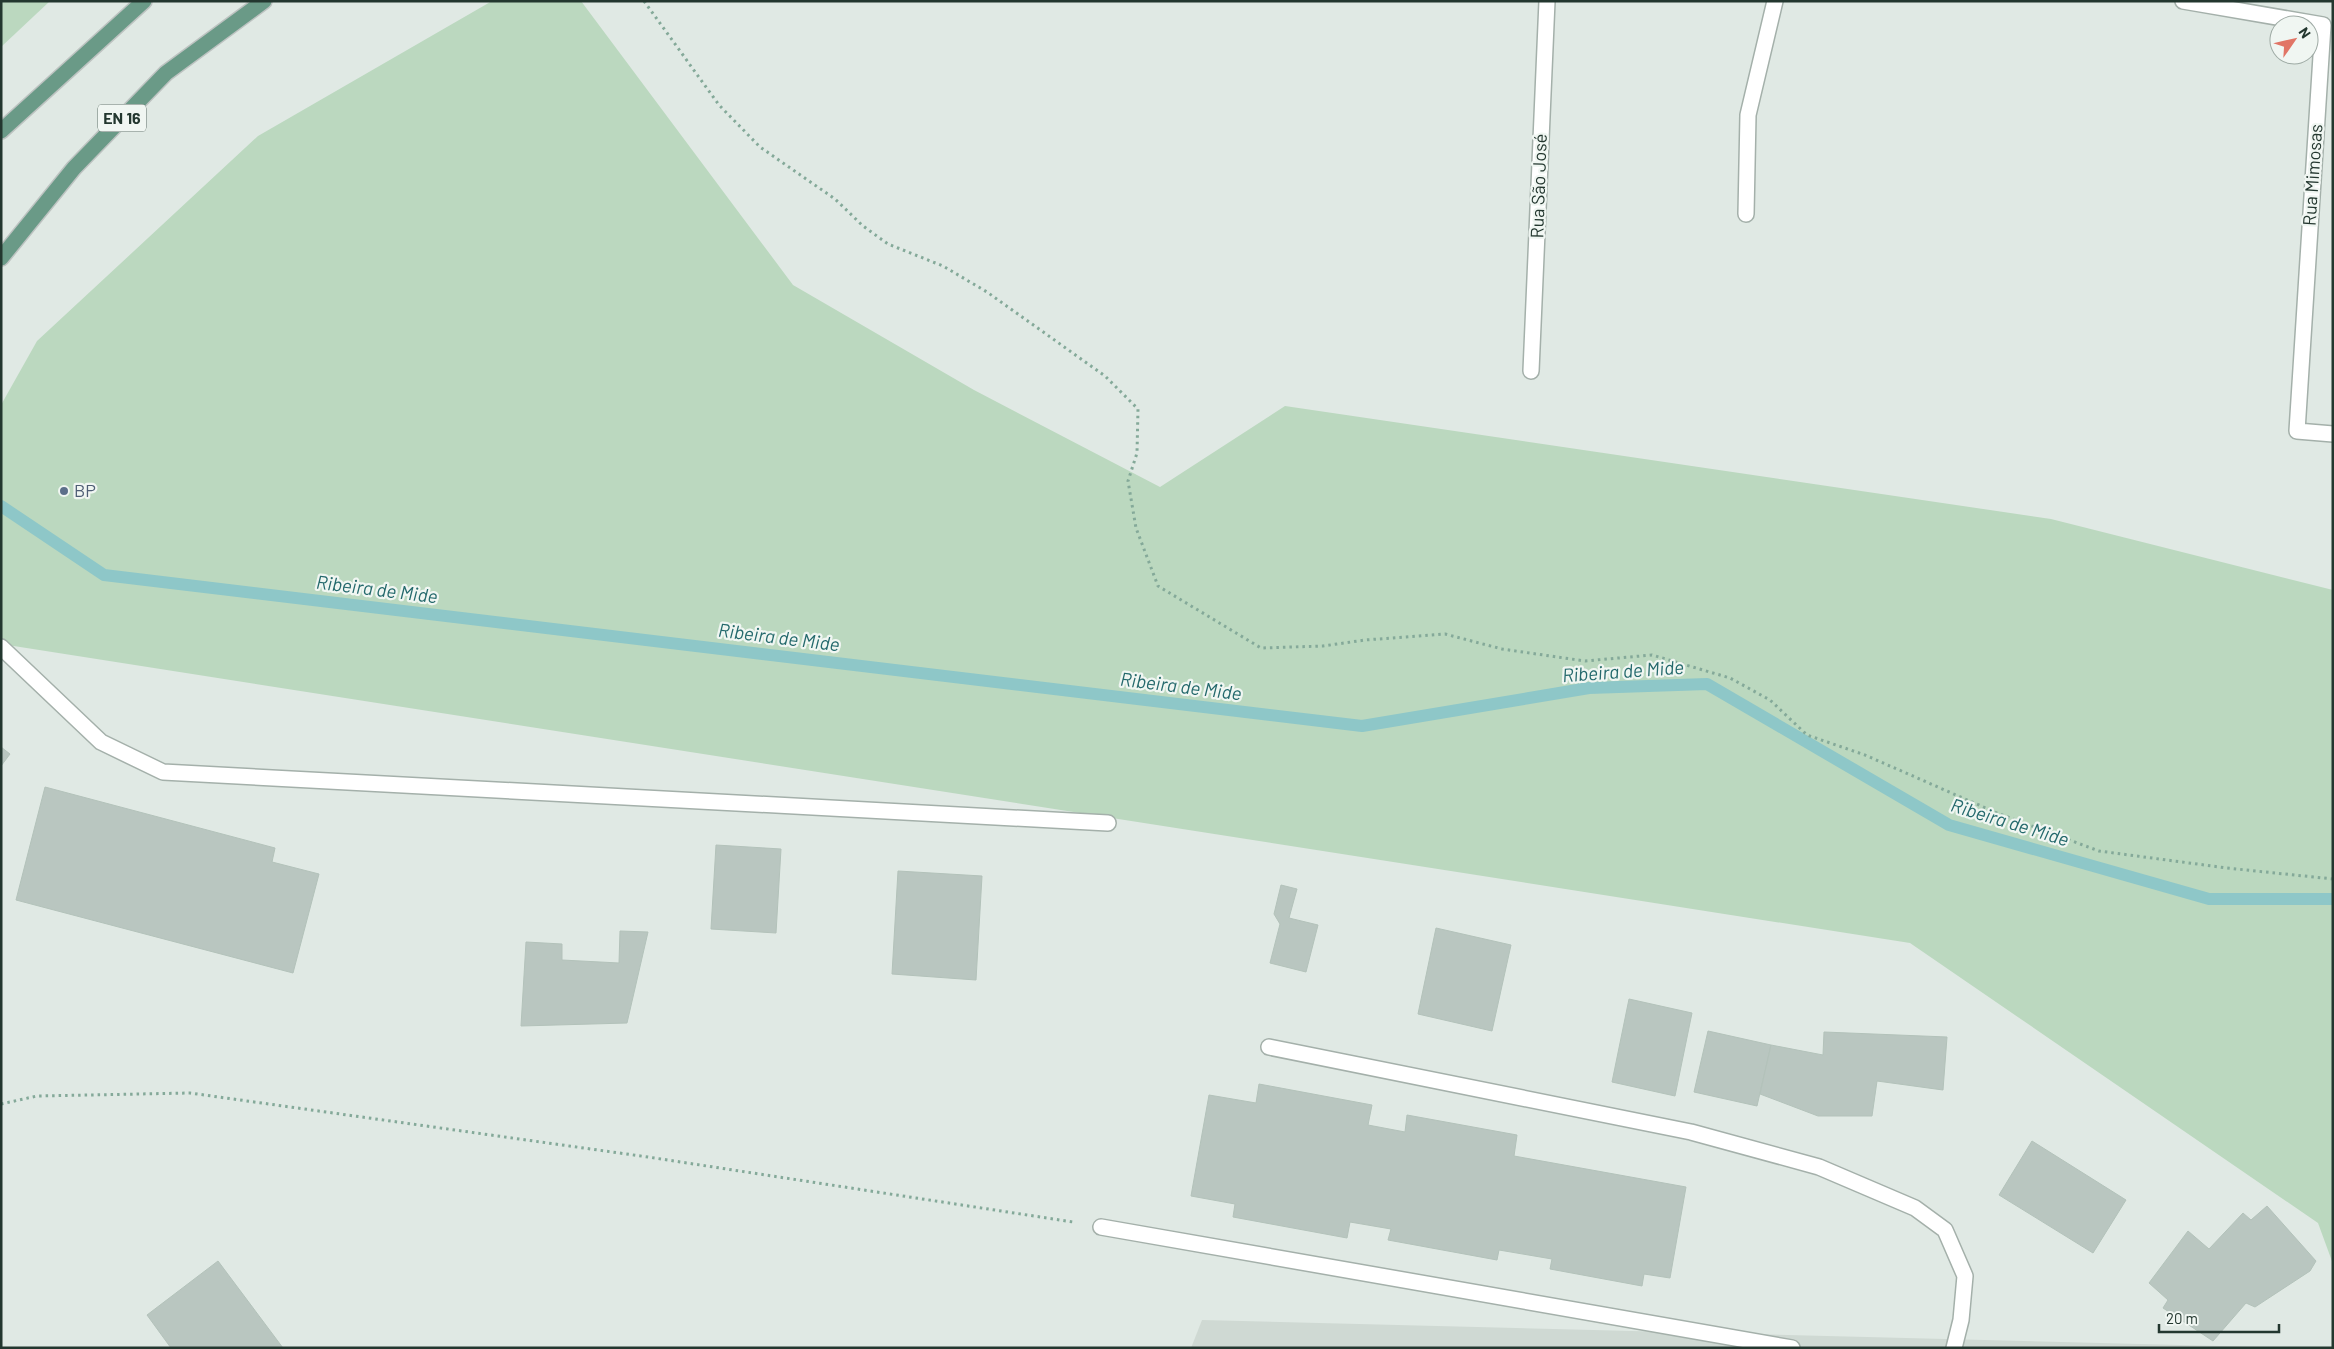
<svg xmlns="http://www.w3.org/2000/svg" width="2334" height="1349" viewBox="0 0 2334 1349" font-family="Barlow,sans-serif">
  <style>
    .built { fill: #cfd9d3 }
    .green { fill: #bbd8bf }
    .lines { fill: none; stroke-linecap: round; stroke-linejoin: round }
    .stream { stroke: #8ec7c8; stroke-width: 12 }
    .building { fill: #b9c6c0; stroke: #b3c2ba }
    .minor-casing { stroke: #a4b0aa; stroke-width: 18 }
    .primary-casing { stroke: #bdc3c1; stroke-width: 18 }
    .path { stroke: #84a999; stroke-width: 3; stroke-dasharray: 2.5 4; stroke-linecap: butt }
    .minor { stroke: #fff; stroke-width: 15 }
    .primary { stroke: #6a9a87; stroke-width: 15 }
    .service-dot { fill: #5c6f8a; stroke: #f0f6f2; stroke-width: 2 }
    .labels { text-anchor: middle; stroke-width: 4.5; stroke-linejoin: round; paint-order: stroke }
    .shield { fill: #f0f6f2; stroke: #60706a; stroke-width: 1 }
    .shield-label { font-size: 16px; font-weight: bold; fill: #23372f }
    .street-label { font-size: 18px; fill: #23372f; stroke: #f0f6f2 }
    .service-label { font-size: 18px; fill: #4e5e75; stroke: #f0f6f2; text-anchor: start }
    .water-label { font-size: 19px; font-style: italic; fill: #24696c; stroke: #f0f6f2 }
  </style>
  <rect width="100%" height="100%" fill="#e0e9e4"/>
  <path class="built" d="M1202,1320L2296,1348H1191Z"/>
  <g class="green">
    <path d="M1,1H50L1,47Z"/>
    <path d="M492,1H581L793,285L974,390L1160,487L1285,406L2051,519L2333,590V1264L2318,1223L1910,943L1,644V405L37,341L258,136Z"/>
  </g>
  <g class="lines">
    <path class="stream" d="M1,506L104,575L1362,726L1589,688L1707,684L1949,825L2209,899H2333"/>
  </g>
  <g class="building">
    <path d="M1,747L10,754L1,766Z"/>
    <path d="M45,787L275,848L272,862L319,874L293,973L16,900Z"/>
    <path d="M716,845L781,849L776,933L711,929Z"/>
    <path d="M898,871L982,876L976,980L892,974Z"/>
    <path d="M1281,885L1297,889L1289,918L1318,925L1306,972L1270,963L1280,924L1274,914Z"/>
    <path d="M1436,928L1511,945L1492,1031L1418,1014Z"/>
    <path d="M620,931L648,932L627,1023L521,1026L526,942L562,944V960L619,963Z"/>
    <path d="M1629,999L1692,1013L1675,1096L1612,1082Z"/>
    <path d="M1708,1031L1771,1045L1757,1106L1694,1092Z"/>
    <path d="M1824,1032L1947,1037L1943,1090L1877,1081L1872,1116H1818L1760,1094L1771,1045L1823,1055Z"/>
    <path d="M1259,1084L1372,1105L1368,1125L1405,1132L1407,1115L1517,1135L1514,1156L1686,1187L1670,1278L1644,1274L1642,1286L1550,1269L1552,1259L1499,1250L1497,1260L1388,1240L1391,1229L1350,1222L1347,1238L1233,1217L1235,1204L1191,1196L1209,1095L1256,1103Z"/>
    <path d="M2032,1141L2126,1200L2093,1253L1999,1195Z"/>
    <path d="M2267,1206L2316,1261L2310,1271L2255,1307L2246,1303L2213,1341L2163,1308L2168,1300L2149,1283L2188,1231L2209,1249L2243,1213L2251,1220Z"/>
    <path d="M218,1261L283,1348H171L147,1315Z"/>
  </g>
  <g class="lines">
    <g class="minor-casing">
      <g id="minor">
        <path d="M2183,1L2323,25L2297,431L2333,434"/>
        <path d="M1746,214L1748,115L1775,1"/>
        <path d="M1531,371L1547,1"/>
        <path d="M1,647L101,742L163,772L1108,823"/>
        <path d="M1269,1047L1691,1132L1819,1167L1915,1208L1945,1230L1965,1276L1961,1320L1954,1348"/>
        <path d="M1101,1227L1792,1348"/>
      </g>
    </g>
    <g class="primary-casing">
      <g id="primary">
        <path d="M1,131L144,1"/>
        <path d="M1,258L74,168L166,73L264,1"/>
      </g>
    </g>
    <g class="path">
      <path d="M644,1L719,105L760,147L835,199L863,226L888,244L943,266L987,292L1105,376L1138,409L1137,453L1128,481L1136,528L1158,586L1261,648L1323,646L1365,640L1445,634L1502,649L1585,661L1652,655L1730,678L1770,700L1807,735L1865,755L1997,813L2099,851L2227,868L2333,879"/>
      <path d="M1,1104L37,1096L190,1093L648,1157L1073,1222"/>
    </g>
    <use href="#minor" class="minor"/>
    <use href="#primary" class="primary"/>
  </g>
  <circle class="service-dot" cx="64" cy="491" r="5"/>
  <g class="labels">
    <rect class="shield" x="98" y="104.5" width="48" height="27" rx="4"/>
    <g class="shield-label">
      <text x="122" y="124">EN 16</text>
    </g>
    <g class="street-label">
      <text transform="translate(2313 175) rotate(-86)" y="6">Rua Mimosas</text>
      <text transform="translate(1539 186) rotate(-88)" y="6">Rua São José</text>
    </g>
    <g class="service-label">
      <text x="74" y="497">BP</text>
    </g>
    <g class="water-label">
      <text transform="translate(377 589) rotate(7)" y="7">Ribeira de Mide</text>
      <text transform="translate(779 637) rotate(7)" y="7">Ribeira de Mide</text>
      <text transform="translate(1623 671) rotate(-4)" y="7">Ribeira de Mide</text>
      <text transform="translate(1181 686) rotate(7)" y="7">Ribeira de Mide</text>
      <text transform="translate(2010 822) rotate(17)" y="7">Ribeira de Mide</text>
    </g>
  </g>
  <rect width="2334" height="1349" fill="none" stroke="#23372f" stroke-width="5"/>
  <g transform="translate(2294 40) rotate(56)"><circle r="24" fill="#f0f6f2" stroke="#9eaaa4"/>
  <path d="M0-4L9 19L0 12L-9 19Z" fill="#e17566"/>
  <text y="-8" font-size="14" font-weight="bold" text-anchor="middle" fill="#23372f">N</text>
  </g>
  <path d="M2159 1324v8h120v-8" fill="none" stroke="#23372f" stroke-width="2.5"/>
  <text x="2166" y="1324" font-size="15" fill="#23372f" stroke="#f0f6f2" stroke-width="4" paint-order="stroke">20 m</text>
</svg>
